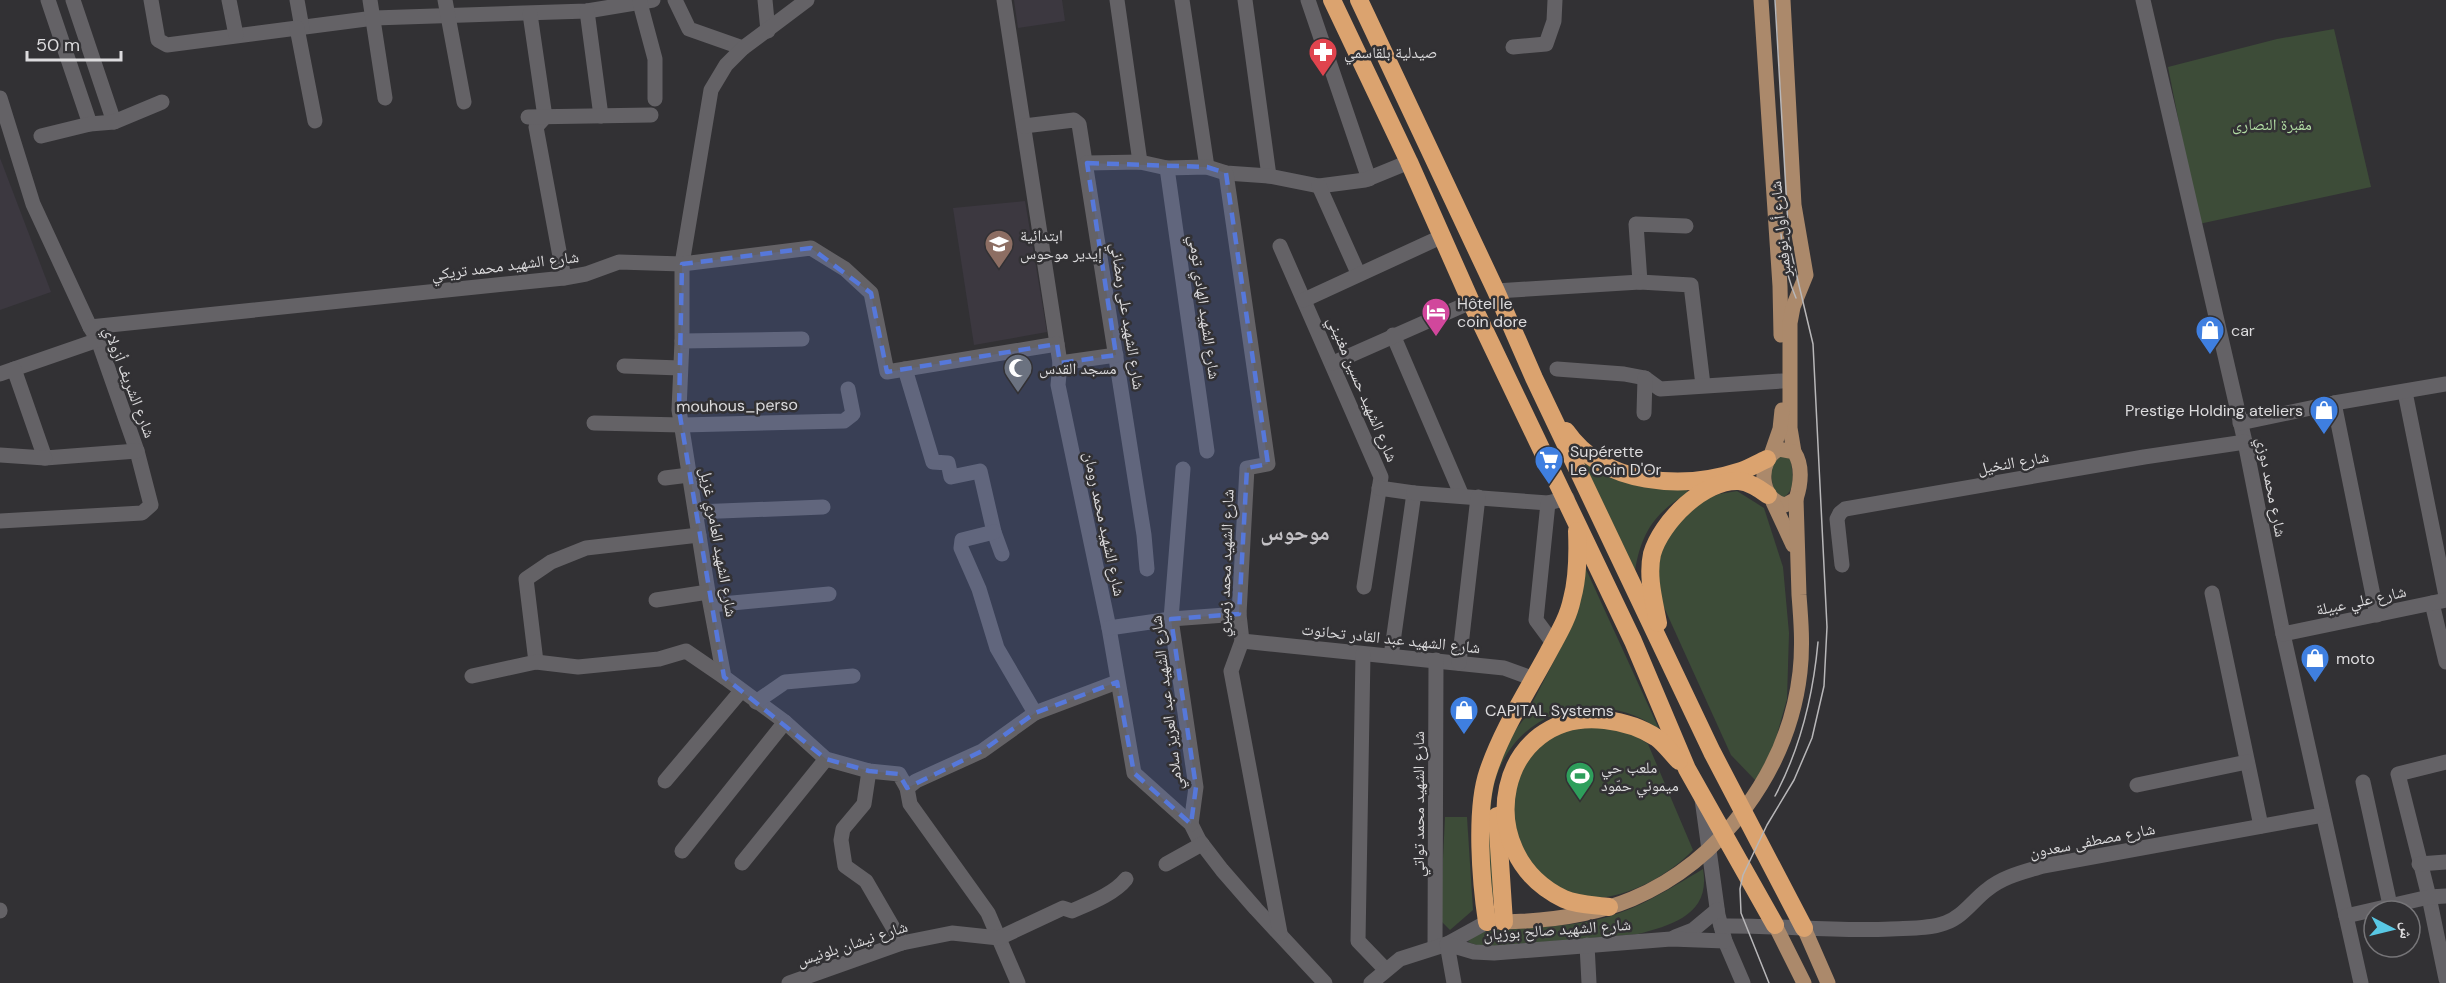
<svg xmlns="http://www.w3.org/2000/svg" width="2446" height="983" viewBox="0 0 2446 983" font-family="'DM Sans','Noto Naskh Arabic',sans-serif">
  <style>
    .built { fill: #3c3840 }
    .green { fill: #3d4c38 }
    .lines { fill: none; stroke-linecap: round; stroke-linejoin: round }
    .minor { stroke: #646266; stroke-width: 15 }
    .major { stroke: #ab896b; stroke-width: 15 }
    .highway { stroke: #dba36f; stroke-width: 18 }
    .tram { stroke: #b8b7b9; stroke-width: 1.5 }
    .marked { fill: #5678da; fill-opacity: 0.2; stroke: #5678da; stroke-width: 4.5; stroke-dasharray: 12 8; stroke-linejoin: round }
    .labels { text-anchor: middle; stroke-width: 5; stroke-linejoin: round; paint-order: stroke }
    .poi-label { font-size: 16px; fill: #dcdbdd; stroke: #323134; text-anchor: start }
    .park-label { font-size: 16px; fill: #b2dda4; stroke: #323134 }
    .street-label { font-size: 16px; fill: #dcdbdd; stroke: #323134 }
    .district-label { font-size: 22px; font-weight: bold; fill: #c3c1c5; stroke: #323134 }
  </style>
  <rect width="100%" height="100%" fill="#323134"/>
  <g class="built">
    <path d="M1014,0H1062L1065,21L1018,28Z"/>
    <path d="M0,158L51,292L0,310Z"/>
    <path d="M1025,201L1047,332L974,345L953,208Z"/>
  </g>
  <g class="green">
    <path d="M2334,29L2371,187L2199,224L2168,67L2277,39Z"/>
    <path d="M1779,453L1790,459C1793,471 1796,490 1784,497L1774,495L1770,466Z"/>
    <path d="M1580,455C1623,483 1633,492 1686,487L1688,493C1655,512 1641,533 1635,571Z"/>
    <path d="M1737,491L1764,508L1783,567L1789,633L1787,699L1774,745L1756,781L1731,755L1653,583L1663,537L1704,500L1719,494Z"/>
    <path d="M1585,567L1659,729C1598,686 1513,709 1494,785C1486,821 1493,863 1494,900H1490L1487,822L1491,781L1513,733L1524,719L1556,657L1570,621Z"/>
    <path d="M1598,723L1633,734L1648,744L1693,850C1666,879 1603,913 1563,891C1548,883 1533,868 1519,856L1509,790L1543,737Z"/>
    <path d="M1445,817H1467L1473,910L1450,930L1440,920Z"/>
    <path d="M1703,869C1711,914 1673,925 1638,934L1482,947L1468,942L1476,933C1512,928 1550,928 1586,922C1629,915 1666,891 1703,869Z"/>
  </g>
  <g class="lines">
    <g class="minor">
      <path d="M48,0L90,124"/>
      <path d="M73,0L114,122"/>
      <path d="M151,0L158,40L167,45L374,18L587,11L653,0"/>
      <path d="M229,0L236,35"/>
      <path d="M297,0L302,28"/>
      <path d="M370,0L385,98"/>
      <path d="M445,0L464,102"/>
      <path d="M675,0L689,29L743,48"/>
      <path d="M765,0L768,31"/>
      <path d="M807,0L743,48L726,65L711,90L682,264V341L679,410L708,592L724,677L785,722L826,759L869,771L899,774L907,788L916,781L982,751L1035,713L1117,682"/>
      <path d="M1004,0L1060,363L1058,385L1109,628L1134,773L1191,824L1199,840L1222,870L1256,909L1325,983"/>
      <path d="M1117,0L1140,162"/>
      <path d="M1182,0L1207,167"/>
      <path d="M1245,0L1269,176"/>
      <path d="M1308,0L1369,179"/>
      <path d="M2143,0L2245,442L2283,634L2361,983"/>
      <path d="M640,3L655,59V99"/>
      <path d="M587,11L601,116"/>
      <path d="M530,14L545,117L536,127L564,278"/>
      <path d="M297,28L315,121"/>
      <path d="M1513,47L1546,44L1554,21L1555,0"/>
      <path d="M0,98L33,204L90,327L98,340L137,451L151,505L142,513L0,521"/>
      <path d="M528,117L651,115"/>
      <path d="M1024,126L1074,120L1079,124L1144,535L1147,569"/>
      <path d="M41,136L90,124L114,122L162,102"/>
      <path d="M1087,163L1140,162L1167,168L1207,167L1226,173L1269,176L1319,186L1365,180L1409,162"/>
      <path d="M1167,168L1207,451"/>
      <path d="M1226,173L1268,464L1247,468L1239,614L1242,641L1231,671L1280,933"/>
      <path d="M1319,186L1358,273"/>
      <path d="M1280,246L1381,477L1364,587"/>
      <path d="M1640,282L1636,224L1686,226"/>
      <path d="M1496,291L1640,282L1691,285L1703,385"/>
      <path d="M1304,300L1443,236"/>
      <path d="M90,327L564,278L586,274L619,262L682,264L811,248L845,269L871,293L887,372L1057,344"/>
      <path d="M1393,335L1462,496"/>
      <path d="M682,341L802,339"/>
      <path d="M1060,363L1116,355"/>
      <path d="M1333,363L1471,302"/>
      <path d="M624,366L680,368"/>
      <path d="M14,369L98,340"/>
      <path d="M905,369L933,462L948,463L951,477L980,471L994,532L1002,554"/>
      <path d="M1557,369L1624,374L1645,378L1660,389L1782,381"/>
      <path d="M0,374L14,369L45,458L137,451"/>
      <path d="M2405,392L2446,596"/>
      <path d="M2334,403L2377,615"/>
      <path d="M1644,413L1645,378"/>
      <path d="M594,423L682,425L844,421L853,414L848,389"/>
      <path d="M2240,423L2334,403L2446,384"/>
      <path d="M0,455L45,458"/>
      <path d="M1183,469L1171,619L1196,787L1191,824"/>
      <path d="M665,478L689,475"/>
      <path d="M1379,488L1414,493L1391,656"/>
      <path d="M1414,493L1548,503L1567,498"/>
      <path d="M1548,503L1536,620L1553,643"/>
      <path d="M696,512L823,507"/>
      <path d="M994,532L962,540L961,548L979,589L997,648L1035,713"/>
      <path d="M1842,565L1837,519L1840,513L1845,509L2144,457L2245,442"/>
      <path d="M2212,593L2261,826"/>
      <path d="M656,600L708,592"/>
      <path d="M2432,603L2446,662"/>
      <path d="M711,605L829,594"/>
      <path d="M1109,628L1171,619L1239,614"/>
      <path d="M2283,634L2446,600"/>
      <path d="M1242,641L1504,668L1534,679"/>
      <path d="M1363,654L1358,941L1385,969"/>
      <path d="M536,662L526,579L551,562L586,548L699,535"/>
      <path d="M1459,663L1478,497"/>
      <path d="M472,676L536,662L578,667L659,659L686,651L724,677"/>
      <path d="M756,702L785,682L853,676"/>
      <path d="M2446,762L2398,774L2429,897L2446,979"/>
      <path d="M869,771L864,804L843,829L841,840L845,866L866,881L902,943"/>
      <path d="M665,781L741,691"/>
      <path d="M2363,782L2390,905"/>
      <path d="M2137,785L2247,762"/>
      <path d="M907,788L910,804L988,913L1018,983"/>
      <path d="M1702,799L1718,915L1725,941L1743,983"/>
      <path d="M682,851L785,722"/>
      <path d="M742,863L826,759"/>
      <path d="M1166,864L1202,844"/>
      <path d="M2419,864L2446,862"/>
      <path d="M0,911V910"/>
      <path d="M2346,916L2429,897L2446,896"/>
      <path d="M1721,926C1778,925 1834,932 1891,929C1908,928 1929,929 1945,923C1963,917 1974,899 1988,889C2004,876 2024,872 2043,866L2323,815"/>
      <path d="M1675,937L1693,930L1717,910"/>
      <path d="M1587,945L1589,983"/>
      <path d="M1435,947L1436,660"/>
      <path d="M789,983L902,943L952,933L999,938L1063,908L1072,911C1090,903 1114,894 1126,879"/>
      <path d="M1371,983L1400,959L1447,944L1487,922"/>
      <path d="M1454,983L1447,944L1474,952L1494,953L1671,939L1725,941"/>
    </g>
    <g class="major">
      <path d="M1761,0L1780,286L1781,335"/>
      <path d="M1783,0L1794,205L1806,275L1793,307L1790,323V428L1794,452"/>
      <path d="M1779,449L1794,452C1803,465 1801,484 1796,499L1785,505C1759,500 1757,460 1779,449Z"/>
      <path d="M1772,452L1780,429L1782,410"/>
      <path d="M1773,502L1793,545"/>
      <path d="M1493,922C1539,922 1589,917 1632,899C1722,861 1789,769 1800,672C1803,646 1801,620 1799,595C1798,563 1797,531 1796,499"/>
      <path d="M1775,925L1804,983"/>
      <path d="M1804,928L1828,983"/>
    </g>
    <g class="highway">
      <path d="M1332,0L1409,162L1471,302L1633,641L1687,769L1775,925"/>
      <path d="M1359,0L1496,291L1534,378L1712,752L1804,928"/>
      <path d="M1566,431C1604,486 1683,490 1741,471C1750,468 1758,463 1767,459"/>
      <path d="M1658,623C1654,601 1647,577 1652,554C1661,522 1704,479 1739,481C1749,482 1760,489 1768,495"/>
      <path d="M1497,816L1504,922"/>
      <path d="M1609,907C1595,905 1577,905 1564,899C1467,853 1498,707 1605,720C1623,722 1642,728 1657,738C1665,744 1672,754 1679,761"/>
      <path d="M1487,922C1481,882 1475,810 1488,772C1502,730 1527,692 1548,653C1557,636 1568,619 1572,599C1578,577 1578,555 1577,531"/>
    </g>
    <g class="tram">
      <path d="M1781,234C1783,257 1787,277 1796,298"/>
      <path d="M1775,796C1801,747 1813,697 1818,642"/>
      <path d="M1769,983L1741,913L1740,889L1743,875L1767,825L1794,780L1812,738L1824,686L1827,627L1813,344L1789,243L1775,0"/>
    </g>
  </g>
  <path class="marked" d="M1087,163L1207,167L1226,173L1268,464L1247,468L1239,614L1171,619L1196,787L1191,824L1134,773L1117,682L1035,713L982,751L907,788L899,774L869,771L826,759L724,677L679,410L682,264L811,248L871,293L887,372L1057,344L1060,363L1116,355Z"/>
  <defs>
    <g id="pharmacy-pin" transform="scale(1.5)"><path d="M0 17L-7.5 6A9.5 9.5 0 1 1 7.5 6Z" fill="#e0444e" stroke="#323134"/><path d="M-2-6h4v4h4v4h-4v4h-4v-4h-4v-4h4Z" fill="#fff"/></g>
    <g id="school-pin" transform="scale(1.5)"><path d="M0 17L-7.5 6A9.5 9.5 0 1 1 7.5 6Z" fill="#8d6e63" stroke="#323134"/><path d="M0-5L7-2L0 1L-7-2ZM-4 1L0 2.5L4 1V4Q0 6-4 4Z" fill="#fff"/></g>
    <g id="hotel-pin" transform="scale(1.5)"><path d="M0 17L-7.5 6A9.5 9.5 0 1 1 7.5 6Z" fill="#d1479c" stroke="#323134"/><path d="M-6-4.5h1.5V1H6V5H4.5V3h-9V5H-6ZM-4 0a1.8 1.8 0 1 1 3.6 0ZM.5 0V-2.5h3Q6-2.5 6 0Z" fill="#fff"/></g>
    <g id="shop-pin" transform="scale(1.5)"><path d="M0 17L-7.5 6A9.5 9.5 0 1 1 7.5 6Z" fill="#3f7fe0" stroke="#323134"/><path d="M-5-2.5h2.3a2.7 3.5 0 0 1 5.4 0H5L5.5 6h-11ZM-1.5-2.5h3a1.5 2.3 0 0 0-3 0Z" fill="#fff"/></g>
    <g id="mosque-pin" transform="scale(1.5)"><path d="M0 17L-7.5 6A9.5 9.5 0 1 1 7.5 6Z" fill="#6b7280" stroke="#323134"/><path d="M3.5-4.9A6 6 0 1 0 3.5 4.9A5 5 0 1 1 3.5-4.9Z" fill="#fff"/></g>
    <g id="supermarket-pin" transform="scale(1.5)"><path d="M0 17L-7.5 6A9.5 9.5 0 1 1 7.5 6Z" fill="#3f7fe0" stroke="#323134"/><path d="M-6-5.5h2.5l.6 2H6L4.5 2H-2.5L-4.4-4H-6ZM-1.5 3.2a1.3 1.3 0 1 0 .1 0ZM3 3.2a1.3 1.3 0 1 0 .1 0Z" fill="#fff"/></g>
    <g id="stadium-pin" transform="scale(1.5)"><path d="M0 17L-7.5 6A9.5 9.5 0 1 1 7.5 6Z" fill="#2e9e5b" stroke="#323134"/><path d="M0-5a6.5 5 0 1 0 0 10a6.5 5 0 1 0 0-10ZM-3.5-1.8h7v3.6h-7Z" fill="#fff"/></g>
  </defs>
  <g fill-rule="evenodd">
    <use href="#pharmacy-pin" x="1323" y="52"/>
    <use href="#school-pin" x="999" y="244"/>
    <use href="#hotel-pin" x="1436" y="312"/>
    <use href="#shop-pin" x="2210" y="330"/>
    <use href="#mosque-pin" x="1018" y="368"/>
    <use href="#shop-pin" x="2324" y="410"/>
    <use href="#supermarket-pin" x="1549" y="460"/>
    <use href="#shop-pin" x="2315" y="658"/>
    <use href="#shop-pin" x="1464" y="710"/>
    <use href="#stadium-pin" x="1580" y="776"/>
  </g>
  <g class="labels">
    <g class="poi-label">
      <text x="1344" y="58">صيدلية بلقاسمي</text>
      <text x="1020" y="241">ابتدائية<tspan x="1020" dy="18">إيدير موحوس</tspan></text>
      <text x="1457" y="309">Hôtel le<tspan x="1457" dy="18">coin dore</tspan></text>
      <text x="2231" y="336">car</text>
      <text x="1039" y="374">مسجد القدس</text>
      <text x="2303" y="416" text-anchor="end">Prestige Holding ateliers</text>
      <text x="1570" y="457">Supérette<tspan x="1570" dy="18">Le Coin D'Or</tspan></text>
      <text x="2336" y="664">moto</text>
      <text x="1485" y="716">CAPITAL Systems</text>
      <text x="1601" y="773">ملعب حي<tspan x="1601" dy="18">ميموني حمّود</tspan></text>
    </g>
    <g class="park-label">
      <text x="2272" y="130">مقبرة النصارى</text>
    </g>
    <g class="street-label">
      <text transform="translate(1780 229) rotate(-96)" y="6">شارع أول نوفمبر</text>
      <text transform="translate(505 265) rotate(-7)" y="6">شارع الشهيد محمد تريكي</text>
      <text transform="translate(1205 307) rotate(82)" y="6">شارع الشهيد الهادي تومي</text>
      <text transform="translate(1128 316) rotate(81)" y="6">شارع الشهيد على رمضاني</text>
      <text transform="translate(130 382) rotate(69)" y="6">شارع الشريف أزولاي</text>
      <text transform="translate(1363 389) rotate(67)" y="6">شارع الشهيد حسين مغنيني</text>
      <text transform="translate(737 405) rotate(-1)" y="6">mouhous_perso</text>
      <text transform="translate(2013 462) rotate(-10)" y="6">شارع النخيل</text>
      <text transform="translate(2272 487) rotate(79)" y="6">شارع محمد دوزي</text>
      <text transform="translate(1105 524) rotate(78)" y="6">شارع الشهيد محمد رومان</text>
      <text transform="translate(719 542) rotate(80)" y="6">شارع الشهيد العامري غزيل</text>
      <text transform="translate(1225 563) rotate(-88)" y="6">شارع الشهيد محمد زميري</text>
      <text transform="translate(2361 600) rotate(-12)" y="6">شارع علي عبيلة</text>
      <text transform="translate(1391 638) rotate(6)" y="6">شارع الشهيد عبد القادر تحانوت</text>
      <text transform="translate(1166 703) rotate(-97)" y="6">شارع الشهيد عبد العزيز سلامي</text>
      <text transform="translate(1418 804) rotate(-90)" y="6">شارع الشهيد محمد تواتي</text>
      <text transform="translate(2092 840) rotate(-11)" y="6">شارع مصطفى سعدون</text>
      <text transform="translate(1557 929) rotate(-4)" y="6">شارع الشهيد صالح بوزيان</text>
      <text transform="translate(852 943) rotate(-18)" y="6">شارع نيشان بلونيس</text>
    </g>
    <g class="district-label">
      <text x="1295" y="540">موحوس</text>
    </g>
  </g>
  <g transform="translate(2392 929) rotate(97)"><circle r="28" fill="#323134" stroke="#767578" stroke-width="1.5"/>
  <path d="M0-4.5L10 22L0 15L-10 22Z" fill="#59c8e4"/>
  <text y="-9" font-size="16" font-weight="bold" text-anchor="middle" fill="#dcdbdd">ش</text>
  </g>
  <path d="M27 51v9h94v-9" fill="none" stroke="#dcdbdd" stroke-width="3"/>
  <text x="36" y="51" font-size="18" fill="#dcdbdd" stroke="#323134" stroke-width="4.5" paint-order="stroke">50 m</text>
</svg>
